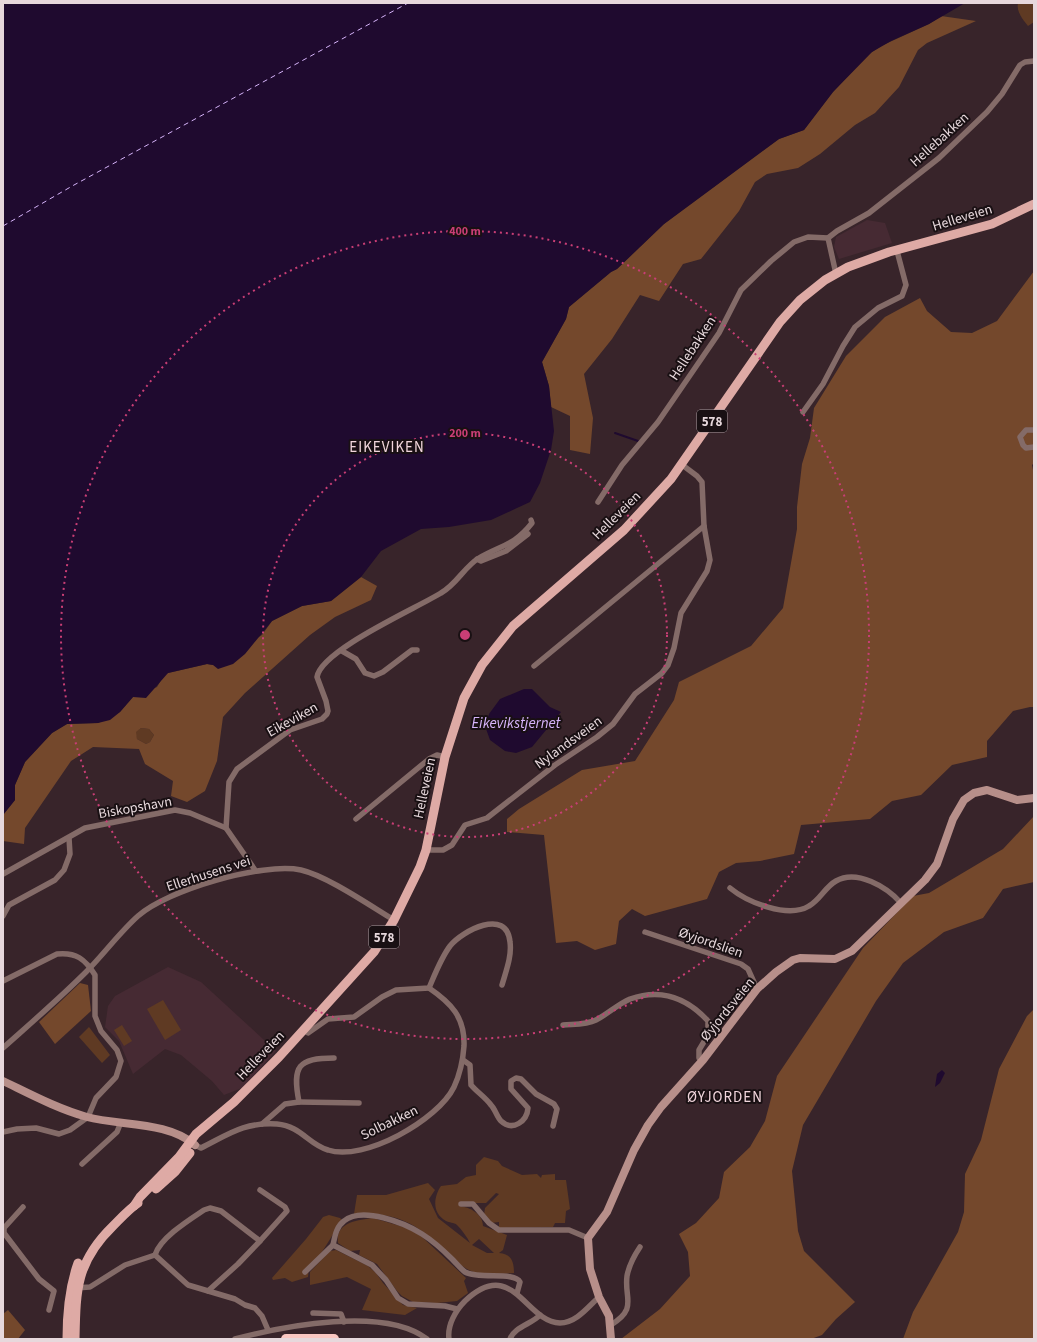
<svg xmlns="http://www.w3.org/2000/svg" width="1037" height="1342" viewBox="0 0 1037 1342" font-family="'Source Sans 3',sans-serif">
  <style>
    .built { fill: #462a33 }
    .green { fill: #5f3a23; fill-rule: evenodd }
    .forest { fill: #74482c; fill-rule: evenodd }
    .water { fill: #1f0a2f }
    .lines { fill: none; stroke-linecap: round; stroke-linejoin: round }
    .stream { stroke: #1f0a2f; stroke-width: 2 }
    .ferry { stroke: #d6b4fa; stroke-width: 1; stroke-dasharray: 5 4; stroke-linecap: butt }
    .street { stroke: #846b68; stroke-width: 5.5 }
    .secondary { stroke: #b78f8a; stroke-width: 8 }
    .primary { stroke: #deaaa5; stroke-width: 9 }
    .highway { stroke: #fac7c2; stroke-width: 10 }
    .ring { fill: none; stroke: #c93e75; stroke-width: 2; stroke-dasharray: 2 4 }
    .labels { text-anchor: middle; stroke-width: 4; stroke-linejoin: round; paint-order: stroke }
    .shield { fill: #191013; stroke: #a99ca0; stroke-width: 1 }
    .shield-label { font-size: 13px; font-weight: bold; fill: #e7d8dc }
    .street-label { font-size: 14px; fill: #e7d8dc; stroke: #191013 }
    .neighbourhood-label { font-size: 15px; letter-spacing: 1px; fill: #f2d6dd; stroke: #191013 }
    .water-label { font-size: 15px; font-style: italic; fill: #d6b4fa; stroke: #191013 }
    .centre { fill: #c93e75; stroke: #191013; stroke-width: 2 }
    .ring-label { font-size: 12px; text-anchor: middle; font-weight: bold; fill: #c93e75; stroke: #191013; stroke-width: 4; stroke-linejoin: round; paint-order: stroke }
  </style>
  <rect width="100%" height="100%" fill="#38242a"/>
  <g class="built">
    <path d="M867,220L885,223L892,243L839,259L834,247L836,237Z"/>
    <path d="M168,967L201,982L276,1051L242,1088L224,1095L212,1081L181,1055L165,1049L133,1074L119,1041L105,1027L108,1006L115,996Z"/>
  </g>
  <g class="green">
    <path d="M1018,3H1034V22L1028,26C1023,20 1016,11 1018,3Z"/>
    <path d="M141,728L149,729L154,735L150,742L146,744L137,739L135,732Z"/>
    <path d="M163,1000L181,1030L165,1040L147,1009Z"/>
    <path d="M122,1025L132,1041L124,1046L114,1030Z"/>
    <path d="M89,1027L110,1055L102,1063L79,1037Z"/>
    <path d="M484,1157L498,1161L502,1166L522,1175L537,1174L541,1178L542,1175L555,1174V1180H566L570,1209L566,1211L565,1223H555L553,1227L499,1228V1222L491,1223L484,1215L485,1208L499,1194L496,1193L486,1203H459V1206C470,1207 483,1214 483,1226L507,1235L503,1250L499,1253C511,1254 514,1261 514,1273C501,1274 483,1277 471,1271C460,1266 451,1256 442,1248C414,1221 393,1212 354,1214L357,1195H386L428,1183L435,1190L429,1199L438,1218L470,1243C467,1237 462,1230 457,1225C454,1222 449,1223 446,1221C431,1213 434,1196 441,1186L457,1184L466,1177L476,1175V1165ZM479,1239L494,1253H487L472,1245Z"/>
    <path d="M329,1215L340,1218L342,1220L322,1252L309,1267L308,1277L292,1282L285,1278L273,1280L272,1278L306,1239L320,1221L323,1217Z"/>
    <path d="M373,1218L407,1228L421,1236L466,1278L464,1281L468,1293L457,1301L437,1303L413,1302L402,1296L397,1291L377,1264L359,1255L360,1250L350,1251L338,1243C335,1222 358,1220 373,1218Z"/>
    <path d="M336,1250L368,1266L376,1273L383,1283L403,1305L417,1308L405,1315L362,1310L371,1289L347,1277L310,1285V1272L330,1251Z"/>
  </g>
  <g class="forest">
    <path d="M941,16L976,21L927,43L918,50L899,87L875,113L855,125L820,154L798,168L767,174L755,182L739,211L701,259L683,264L659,301L640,295L612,339L584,374L593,418L590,454L570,450V416L551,407L549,386L542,362L566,319L569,307L611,272L617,269L664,224L779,139L804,130L833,92L866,56L881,46L929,24Z"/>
    <path d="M1034,271V463L1032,465L1034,475V707H1030L1013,711L987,741V757L952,765L921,795L892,801L870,819L801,825L794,854L760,861L736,863L719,872L707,899L645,916L632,909L619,921L616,944L595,950L577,941L556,943L544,835L507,832V819L519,809L582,770L635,761L674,700L679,682L751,646L783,608L797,529V507L802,464L810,438L814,408L846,356L885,317L920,298L927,311L951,332L972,333L997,321Z"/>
    <path d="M361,577L377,586L371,600L335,617L310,635L245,693L223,717L217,761L205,791L187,802L171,796L173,781L145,764L139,749L93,747L71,761L25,828L24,844L3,841V815L15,800V785L25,762L52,733L67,724L98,723L120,712L133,697L157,687L164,675L168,673L207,664L213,665L262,635L272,621L302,606L331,601ZM141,728L149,729L154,735L150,742L146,744L137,739L136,732Z"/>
    <path d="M1034,816V882L1003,889L983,918L944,932L903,963L876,1001L803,1125L792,1171L798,1231L804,1251L855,1302L836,1319L822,1335L811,1339H621L660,1309L690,1276L688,1252L679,1234L696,1223L719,1198L724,1172L750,1147L765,1121L777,1076L863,948L913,896L929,893L1003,849Z"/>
    <path d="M80,983L88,985L91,1011L55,1044L39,1022Z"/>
    <path d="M1034,1009V1339H903L913,1312L958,1232L964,1212L965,1174L981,1140L999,1069L1027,1016Z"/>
    <path d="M8,1310L25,1330L18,1339H3V1314Z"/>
  </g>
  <g class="water">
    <path d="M3,3H965L929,24L891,41L872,52L833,92L804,130L779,139L664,224L617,269L611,272L569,307L566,319L542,362L549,386L554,431L551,450L540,483L530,502L491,520L449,527L421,529L381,551L361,577L331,601L302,606L272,621L245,654L233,664L218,669L213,665L207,664L168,673L146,698L133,697L120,712L110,720L98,723L67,724L52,733L25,762L15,785V800L3,815Z"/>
    <path d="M524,689H532L550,707L561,712L532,747L516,753L505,751L490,740L485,726L489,714L500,699Z"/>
    <path d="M942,1070L945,1073L940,1083L935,1087L937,1074Z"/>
  </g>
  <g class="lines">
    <path class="stream" d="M615,433L638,441"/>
    <path class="ferry" d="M3,226L74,185L408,3"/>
    <g class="street">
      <path d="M836,274L828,238L837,231L869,213L939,158L987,112L1002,94L1020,65L1025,62L1034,61"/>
      <path d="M803,412L823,384L843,346L855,327L878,308L902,296L906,285L897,251"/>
      <path d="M1034,430H1026L1020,437L1023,445L1026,448L1034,447"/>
      <path d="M598,502L622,465L658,422L719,333L741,290L771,261L794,242L808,237L828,238"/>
      <path d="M477,559L481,561L506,551L528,534"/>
      <path d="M342,651L356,659L365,673L374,676L383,672L412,650H417"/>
      <path d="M534,666L704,526"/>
      <path d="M356,819L429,759L437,755L445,757"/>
      <path d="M226,828L229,782L237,769L290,730L322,719L327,714L328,711L326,701L317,677C321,650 417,608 441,593C457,584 464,567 479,558C501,545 514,546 532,523L531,520"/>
      <path d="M426,850H443L452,845L465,825L487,818L555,765L597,737L613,724L635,694L662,673L668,665L674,648L681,613L707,571L710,560L704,526L702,482L697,476L681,464"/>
      <path d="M3,874L85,828L175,810L190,813L226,828L255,870"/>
      <path d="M730,888C747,902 788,919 809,906C820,900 825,887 836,881C857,869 887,887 901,903"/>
      <path d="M3,916L9,905L55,880L64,870L70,854L69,838"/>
      <path d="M645,932L741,964L748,969L757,989"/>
      <path d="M3,981L57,954C76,952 85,959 95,975V1016L101,1031L117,1050L121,1061L116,1077L96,1098L88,1117L70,1130L59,1134L36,1128L17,1129L3,1132"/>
      <path d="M563,1025C574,1024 586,1025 596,1020C608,1014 618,1004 630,999C661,988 687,998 708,1021V1035L699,1050V1058L703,1060"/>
      <path d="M303,1030L308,1033L328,1019L354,1017L382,997L396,990L429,988C435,974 441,958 450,946C462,931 507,907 510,942C512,956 506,971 502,985"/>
      <path d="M3,1048C31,1023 60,998 86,972C104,954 119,933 138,916C167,890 262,862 301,870C327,876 369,905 394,920"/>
      <path d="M463,1060L470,1065L471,1085C477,1092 485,1097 491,1105C495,1109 497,1117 501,1121C513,1132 527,1121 528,1108L511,1089V1081L516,1078L521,1079L536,1094L554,1104L557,1109L553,1126"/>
      <path d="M299,1102L359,1103"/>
      <path d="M262,1124L285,1104L299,1102C292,1066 298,1058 334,1058"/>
      <path d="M195,1145L201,1148C229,1134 244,1122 277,1124C301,1126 308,1144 328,1150C364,1162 438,1120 454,1087C460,1074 463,1060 464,1046C465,1017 451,1003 429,988"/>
      <path d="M82,1164L117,1132L121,1122"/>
      <path d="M260,1190L285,1207L287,1211L260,1241"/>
      <path d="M461,1204H473L489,1223L499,1230H569L588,1238"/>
      <path d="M23,1207L4,1228V1233L39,1279L54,1291L49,1310"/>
      <path d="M155,1255C160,1238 189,1220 204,1210L210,1208L221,1211L260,1241L238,1264L208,1291"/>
      <path d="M155,1255L188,1285L235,1299L245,1305L255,1308L262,1316L268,1330"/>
      <path d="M305,1272L333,1245"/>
      <path d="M75,1288L90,1287L125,1265L155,1255"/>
      <path d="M457,1309L445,1306L408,1304L398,1298L386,1280L372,1265L333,1245C335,1236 336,1227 344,1221C362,1206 405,1223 422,1234C433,1241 443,1250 452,1259C456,1263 461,1269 465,1272C480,1280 514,1271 520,1282L517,1293"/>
      <path d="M313,1313L341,1314L344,1322"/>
      <path d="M611,1325C638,1308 624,1299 627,1276C629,1265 634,1256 640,1247"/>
      <path d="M235,1339C284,1326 384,1306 427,1339"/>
      <path d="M449,1339C447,1325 456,1310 465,1301C513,1256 525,1322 560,1323C576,1323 588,1307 599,1297"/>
      <path d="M510,1339C514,1327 532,1324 540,1315"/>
    </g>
    <g class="secondary">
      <path d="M3,1081C30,1094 58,1109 87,1117C120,1126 168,1121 195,1145"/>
      <path d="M611,1339L609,1316L599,1297L590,1269L588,1238L607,1212L634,1150L648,1125L661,1107L703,1060L757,989L776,972L793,960L800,958L835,959L852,951L925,880L937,864L953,819L964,800L974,793L987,790L1017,800L1034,798"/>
    </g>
    <g class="primary">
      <path d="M156,1189L175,1172L190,1153"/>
      <path d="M134,1206L140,1197L179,1157L196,1134L234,1102L279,1057L374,952L394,920L420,867L426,850L445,757L464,698L482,665L513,626L624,530L671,479L780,322L800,300L825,280L848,267L889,252L992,224L1034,204"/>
      <path d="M67,1339C67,1313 69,1288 78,1263"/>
      <path d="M75,1339C76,1290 76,1262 113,1226C121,1218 129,1209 138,1203"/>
    </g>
    <path class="highway" d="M286,1339H334"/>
  </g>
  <g class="ring">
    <circle cx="465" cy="635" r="202"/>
    <circle cx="465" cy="635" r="404"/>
  </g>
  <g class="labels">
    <g class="shield">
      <rect x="697" y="410" width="30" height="22" rx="3"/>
      <rect x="369" y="926" width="30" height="22" rx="3"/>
    </g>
    <g class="shield-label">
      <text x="712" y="426">578</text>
      <text x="384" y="942">578</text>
    </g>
    <g class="street-label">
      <text transform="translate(939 139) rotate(-42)" y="5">Hellebakken</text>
      <text transform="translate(962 217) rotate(-17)" y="5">Helleveien</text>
      <text transform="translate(692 348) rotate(-57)" y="5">Hellebakken</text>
      <text transform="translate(616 515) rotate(-45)" y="5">Helleveien</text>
      <text transform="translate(292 719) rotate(-29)" y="5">Eikeviken</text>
      <text transform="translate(568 742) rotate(-36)" y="5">Nylandsveien</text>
      <text transform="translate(424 788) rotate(-78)" y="5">Helleveien</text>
      <text transform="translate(135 807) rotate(-10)" y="5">Biskopshavn</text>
      <text transform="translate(208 873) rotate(-18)" y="5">Ellerhusens vei</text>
      <text transform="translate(711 942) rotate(19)" y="5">Øyjordslien</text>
      <text transform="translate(727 1009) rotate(-51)" y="5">Øyjordsveien</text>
      <text transform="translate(260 1055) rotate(-46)" y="5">Helleveien</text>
      <text transform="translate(389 1122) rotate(-26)" y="5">Solbakken</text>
    </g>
    <g class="neighbourhood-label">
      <text x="387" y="452">EIKEVIKEN</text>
      <text x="725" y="1102">ØYJORDEN</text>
    </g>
    <g class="water-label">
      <text x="516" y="728">Eikevikstjernet</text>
    </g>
  </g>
  <circle cx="465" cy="635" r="6" class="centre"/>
  <g class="ring-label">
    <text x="465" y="235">400 m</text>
    <text x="465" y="437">200 m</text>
  </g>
  <rect width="1037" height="1342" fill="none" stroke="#e7d8dc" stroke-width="8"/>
</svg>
